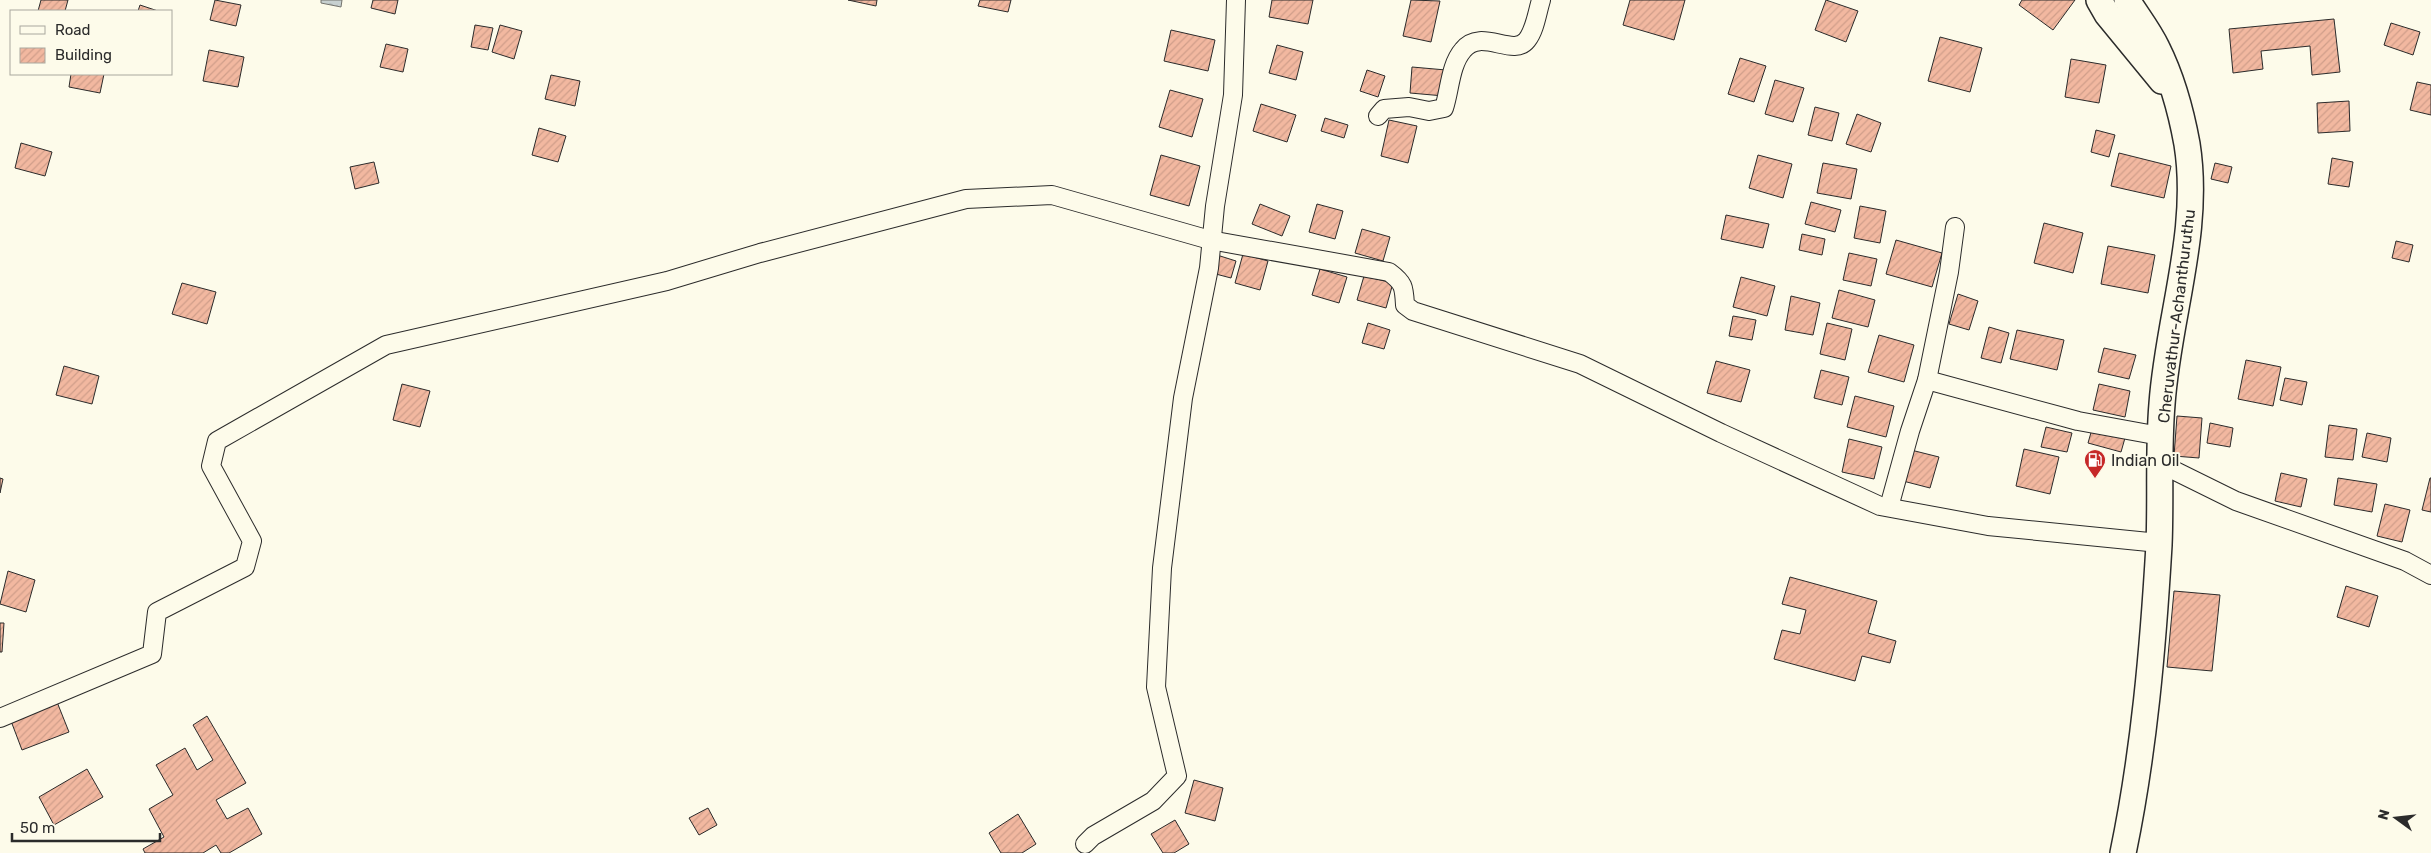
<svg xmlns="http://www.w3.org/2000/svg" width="2431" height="853" viewBox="0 0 2431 853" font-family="Rubik,sans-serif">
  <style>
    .water { fill: url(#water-ripples); stroke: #74746e }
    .building { fill: url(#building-hatch); stroke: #2b2b2b }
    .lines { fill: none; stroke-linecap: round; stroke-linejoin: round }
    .street-casing { stroke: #2b2b2b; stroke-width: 20 }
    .secondary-casing { stroke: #2b2b2b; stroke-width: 28 }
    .street { stroke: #fdfbea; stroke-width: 18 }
    .secondary { stroke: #fdfbea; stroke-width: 25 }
    .labels { text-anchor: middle; stroke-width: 4; stroke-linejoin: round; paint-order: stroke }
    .street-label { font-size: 16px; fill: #2b2b2b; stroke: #fdfbea }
    .poi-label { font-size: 16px; fill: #2b2b2b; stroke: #fdfbea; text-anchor: start }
  </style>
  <defs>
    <pattern id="water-ripples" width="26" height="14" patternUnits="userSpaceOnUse" patternTransform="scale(1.25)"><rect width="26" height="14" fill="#c7d0d0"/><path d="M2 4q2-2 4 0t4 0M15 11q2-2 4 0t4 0" fill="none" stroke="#abb3b3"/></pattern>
    <pattern id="building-hatch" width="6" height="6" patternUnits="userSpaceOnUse" patternTransform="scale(1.25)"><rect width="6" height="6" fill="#f2b8a0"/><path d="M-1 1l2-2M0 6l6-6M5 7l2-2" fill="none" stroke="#d09e8a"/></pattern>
  </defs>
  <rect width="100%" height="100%" fill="#fdfbea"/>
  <path class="water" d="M321,0H342L341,7L321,3Z"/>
  <g class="building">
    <path d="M41,0H68L65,11H38Z"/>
    <path d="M215,0L241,5L236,26L210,20Z"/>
    <path d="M373,0H398L395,14L371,8Z"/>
    <path d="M848,0H877L876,6Z"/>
    <path d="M980,0H1011L1008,12L978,6Z"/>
    <path d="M1272,0H1313L1308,24L1269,17Z"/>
    <path d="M1411,0L1440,1L1431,42L1403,36Z"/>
    <path d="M1630,0H1685L1674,40L1623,25Z"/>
    <path d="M1826,0L1858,11L1846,42L1815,30Z"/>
    <path d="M2022,0H2075L2053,30L2019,5Z"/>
    <path d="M140,5L158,11H138Z"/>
    <path d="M2334,19L2340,72L2312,75L2310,46L2261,51L2263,69L2233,73L2229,29Z"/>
    <path d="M2391,23L2420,32L2413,55L2384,45Z"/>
    <path d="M475,25L493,28L488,50L471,47Z"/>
    <path d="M500,25L522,31L514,59L492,52Z"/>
    <path d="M1171,30L1215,40L1208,71L1164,61Z"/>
    <path d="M1940,37L1982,48L1970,92L1928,81Z"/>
    <path d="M386,44L408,49L403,72L380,67Z"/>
    <path d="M1277,45L1303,52L1296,80L1269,73Z"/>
    <path d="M209,50L244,57L238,87L203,81Z"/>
    <path d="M1740,58L1766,66L1754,102L1728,94Z"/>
    <path d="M2071,59L2106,65L2099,103L2065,97Z"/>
    <path d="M1412,67L1446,70L1444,96L1410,93Z"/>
    <path d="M1367,70L1385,76L1378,97L1360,91Z"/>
    <path d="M71,74H104L100,93L69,87Z"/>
    <path d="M551,75L580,81L575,106L545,99Z"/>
    <path d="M1775,80L1804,88L1793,122L1765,114Z"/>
    <path d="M2417,82L2431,85V115L2410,110Z"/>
    <path d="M1170,90L1203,99L1192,137L1159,127Z"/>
    <path d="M2349,101L2350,131L2318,133L2317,103Z"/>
    <path d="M1261,104L1296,115L1287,142L1253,131Z"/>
    <path d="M1815,107L1839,113L1832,141L1808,135Z"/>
    <path d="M1857,114L1881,123L1871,152L1846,144Z"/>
    <path d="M1325,118L1348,125L1344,138L1321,131Z"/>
    <path d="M1389,120L1417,126L1408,163L1381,156Z"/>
    <path d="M539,128L566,136L558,162L532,155Z"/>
    <path d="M2096,130L2115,135L2109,157L2091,152Z"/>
    <path d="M21,143L52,152L45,176L15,168Z"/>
    <path d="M2119,153L2171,166L2164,198L2111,186Z"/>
    <path d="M1161,155L1200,166L1189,206L1150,195Z"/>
    <path d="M1758,155L1792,164L1783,198L1749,188Z"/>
    <path d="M2332,158L2353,162L2349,187L2328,184Z"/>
    <path d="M374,162L379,183L355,189L350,167Z"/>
    <path d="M1823,163L1857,169L1851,199L1817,193Z"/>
    <path d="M2215,163L2232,167L2228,183L2211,179Z"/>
    <path d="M1811,202L1841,210L1835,232L1805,224Z"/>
    <path d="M1260,204L1290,216L1282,236L1252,224Z"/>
    <path d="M1317,204L1343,211L1335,239L1309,232Z"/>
    <path d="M1860,206L1886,211L1880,243L1854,238Z"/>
    <path d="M1726,215L1769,224L1763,248L1721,239Z"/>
    <path d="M2044,223L2083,233L2073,273L2034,263Z"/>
    <path d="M1362,229L1390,237L1383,261L1355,253Z"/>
    <path d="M1802,234L1825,239L1822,255L1799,250Z"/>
    <path d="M1896,240L1942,253L1932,287L1886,274Z"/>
    <path d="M2396,241L2413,245L2409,262L2392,258Z"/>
    <path d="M2108,246L2155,255L2148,293L2101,284Z"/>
    <path d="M1849,253L1877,259L1871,286L1843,280Z"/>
    <path d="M1243,254L1268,261L1260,290L1235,283Z"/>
    <path d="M1217,255L1236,261L1231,278L1212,273Z"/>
    <path d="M1320,269L1347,277L1339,303L1312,295Z"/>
    <path d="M1364,276L1393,283L1386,308L1357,300Z"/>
    <path d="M1741,277L1775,286L1767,316L1733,307Z"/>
    <path d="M182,283L216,292L207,324L172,314Z"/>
    <path d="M1839,290L1875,300L1868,327L1832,318Z"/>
    <path d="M1958,294L1978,301L1969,330L1949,324Z"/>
    <path d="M1791,296L1820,303L1813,335L1785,330Z"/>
    <path d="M1733,316L1756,320L1752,340L1729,336Z"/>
    <path d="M1368,323L1390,330L1384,349L1362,343Z"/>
    <path d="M1827,323L1852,329L1845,360L1820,354Z"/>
    <path d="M1989,327L2009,333L2001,363L1981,358Z"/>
    <path d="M2017,330L2064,340L2057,370L2010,359Z"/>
    <path d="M1879,335L1914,345L1904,382L1868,372Z"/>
    <path d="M2104,348L2136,355L2129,379L2098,372Z"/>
    <path d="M2246,360L2281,367L2273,406L2238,399Z"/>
    <path d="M1716,361L1750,370L1741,402L1707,393Z"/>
    <path d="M64,366L99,376L92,404L56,395Z"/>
    <path d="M1821,370L1849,377L1842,405L1814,398Z"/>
    <path d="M2285,378L2307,382L2302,405L2280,400Z"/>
    <path d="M402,384L430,391L420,427L393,420Z"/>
    <path d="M2099,384L2130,391L2125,417L2093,410Z"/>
    <path d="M1855,396L1894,406L1886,437L1847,427Z"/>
    <path d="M2177,416L2202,418L2199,458L2174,456Z"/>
    <path d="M2210,423L2233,428L2230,447L2207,443Z"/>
    <path d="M2329,425L2357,429L2353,460L2325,457Z"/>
    <path d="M2046,427L2072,433L2067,452L2041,447Z"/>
    <path d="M2092,429L2125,438L2121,452L2088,443Z"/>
    <path d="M2367,433L2391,438L2387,462L2362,457Z"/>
    <path d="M1849,439L1882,447L1874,479L1842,472Z"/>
    <path d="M2024,449L2059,457L2050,494L2016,486Z"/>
    <path d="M1911,450L1939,457L1930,488L1903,481Z"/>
    <path d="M2281,473L2307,479L2301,507L2275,501Z"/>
    <path d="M0,478L3,479L0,493Z"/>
    <path d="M2338,478L2377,484L2372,512L2334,505Z"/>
    <path d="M2430,478H2431V512L2422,510Z"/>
    <path d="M2385,504L2410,510L2402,542L2377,536Z"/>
    <path d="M8,571L35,580L26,612L0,604Z"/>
    <path d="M1790,577L1877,601L1868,633L1896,641L1890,663L1862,656L1855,681L1774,659L1782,630L1800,634L1806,610L1782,604Z"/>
    <path d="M2346,586L2378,596L2369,627L2337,617Z"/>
    <path d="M2174,591L2220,595L2212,671L2167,667Z"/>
    <path d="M0,623H4L2,652H0Z"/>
    <path d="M57,702L69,732L22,750L11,721Z"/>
    <path d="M207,716L246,783L216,800L227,819L248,808L262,834L229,853H221L216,845L203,853H145L143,849L164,837L149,809L173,795L156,765L185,748L197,770L213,760L193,725Z"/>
    <path d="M87,769L103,797L54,825L39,797Z"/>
    <path d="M1194,780L1223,788L1215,821L1185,813Z"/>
    <path d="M708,808L717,825L699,835L689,818Z"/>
    <path d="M1018,814L1036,844L1022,853H1001L989,833Z"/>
    <path d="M1175,820L1189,844L1174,853H1163L1151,834Z"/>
  </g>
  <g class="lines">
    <g class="street-casing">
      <g id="street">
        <path d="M1378,116L1384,109L1409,107L1429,111L1444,108C1450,90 1450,65 1463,50C1481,27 1513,58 1527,40C1535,30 1537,13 1541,0"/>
        <path d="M1955,227L1949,272L1927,380L2078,421L2160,436"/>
        <path d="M2159,463L2236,501L2405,561L2431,575"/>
        <path d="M1889,507L1910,431L1927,380"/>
        <path d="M0,718L152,654L157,612L245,567L252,541L211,466L217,441L386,345L667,281L760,253L966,199L1052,195L1210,240L1389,272C1404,283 1404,287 1405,305L1413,311L1580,364L1721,433L1880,506L1988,526L2159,543"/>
        <path d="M1085,844L1093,836L1153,801L1177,776L1156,687L1162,568L1183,398L1209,268L1215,206L1233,95L1236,0"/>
      </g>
    </g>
    <g class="secondary-casing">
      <g id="secondary">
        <path d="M2099,0L2107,14L2162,81"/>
        <path d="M2123,853C2144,752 2153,648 2159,545C2161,498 2158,451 2162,404C2168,317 2201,232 2187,144C2181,111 2172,78 2157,48C2149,31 2137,16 2127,0"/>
      </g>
    </g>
    <use href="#street" class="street"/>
    <use href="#secondary" class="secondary"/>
  </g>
  <defs>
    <g id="fuel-pin" transform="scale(1.125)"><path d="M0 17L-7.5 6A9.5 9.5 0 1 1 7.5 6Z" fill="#c62828" stroke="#fdfbea"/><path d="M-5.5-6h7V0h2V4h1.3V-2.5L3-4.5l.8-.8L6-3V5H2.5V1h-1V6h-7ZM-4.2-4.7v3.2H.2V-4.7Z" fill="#fff"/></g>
  </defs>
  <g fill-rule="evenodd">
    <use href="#fuel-pin" x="2095" y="460"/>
  </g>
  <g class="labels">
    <g class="street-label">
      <text transform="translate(2176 316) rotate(-83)" y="6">Cheruvathur-Achanthuruthu</text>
    </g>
    <g class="poi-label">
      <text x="2111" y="466">Indian Oil</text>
    </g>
  </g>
  <rect x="10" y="10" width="162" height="65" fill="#fdfbea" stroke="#a9a89e"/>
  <rect x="20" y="26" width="25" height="8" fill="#fdfbea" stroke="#a9a89e"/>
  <text x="55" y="35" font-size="15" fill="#2b2b2b">Road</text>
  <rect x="20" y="48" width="25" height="15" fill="url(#building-hatch)" stroke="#a9a89e"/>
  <text x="55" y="60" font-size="15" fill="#2b2b2b">Building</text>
  <g transform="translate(2396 818) rotate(285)" stroke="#fdfbea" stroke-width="4" paint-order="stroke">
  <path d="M0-4L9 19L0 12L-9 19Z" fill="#2b2b2b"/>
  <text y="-8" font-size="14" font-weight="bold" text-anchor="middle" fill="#2b2b2b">N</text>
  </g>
  <path d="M12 833v8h148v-8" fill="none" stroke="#2b2b2b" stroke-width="2.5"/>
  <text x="20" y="833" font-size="15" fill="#2b2b2b" stroke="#fdfbea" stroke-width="4" paint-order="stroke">50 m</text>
</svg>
